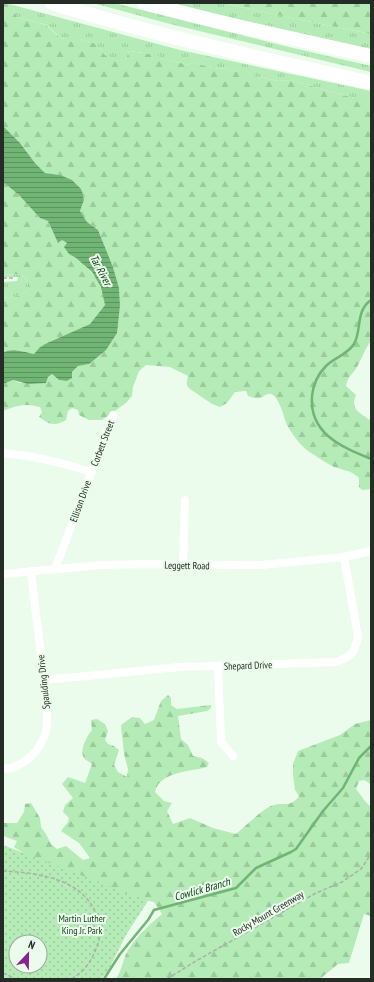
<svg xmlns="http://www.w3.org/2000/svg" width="374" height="982" viewBox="0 0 374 982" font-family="'PT Sans Narrow',sans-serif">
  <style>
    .grass { fill: url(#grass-tufts) }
    .forest { fill: url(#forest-firs) }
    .park { fill: url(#park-dots); fill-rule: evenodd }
    .water { fill: url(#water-rules) }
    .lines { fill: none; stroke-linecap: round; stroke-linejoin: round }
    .stream { stroke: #71b575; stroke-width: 2.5 }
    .path { stroke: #a7b3a7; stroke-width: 1.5; stroke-dasharray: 4 2; stroke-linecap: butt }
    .minor { stroke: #fff; stroke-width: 8 }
    .motorway { stroke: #fff; stroke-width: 14 }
    .labels { text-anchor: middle; stroke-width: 4; stroke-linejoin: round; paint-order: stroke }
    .street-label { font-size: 10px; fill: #252b25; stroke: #ecfcec }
    .park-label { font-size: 10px; fill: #14451a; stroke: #ecfcec }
    .water-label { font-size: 11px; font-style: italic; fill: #073a10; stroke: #ecfcec }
  </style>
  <defs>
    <pattern id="grass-tufts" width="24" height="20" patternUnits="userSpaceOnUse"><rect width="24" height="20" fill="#b4ebb6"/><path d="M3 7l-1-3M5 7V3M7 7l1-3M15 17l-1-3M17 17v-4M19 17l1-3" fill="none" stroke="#9bca9c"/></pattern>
    <pattern id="forest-firs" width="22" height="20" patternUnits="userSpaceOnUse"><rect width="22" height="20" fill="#b4ebb6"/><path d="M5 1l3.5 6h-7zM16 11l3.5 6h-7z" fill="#9bca9c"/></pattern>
    <pattern id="park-dots" width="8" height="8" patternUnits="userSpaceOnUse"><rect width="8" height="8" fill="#b4ebb6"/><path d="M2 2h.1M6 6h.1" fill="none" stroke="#9bca9c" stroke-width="1.8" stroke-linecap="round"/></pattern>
    <pattern id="water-rules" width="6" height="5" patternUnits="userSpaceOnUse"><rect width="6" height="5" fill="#71b575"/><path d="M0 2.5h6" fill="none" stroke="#5d9360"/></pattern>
  </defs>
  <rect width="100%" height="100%" fill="#ecfcec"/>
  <g class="grass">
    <path d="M93,3H114L289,47L371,66V72L170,24Z"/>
    <path d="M170,3H223L291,18L371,34V51Z"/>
    <path d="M13,5L180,50L371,91V101L365,98H356L342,95L291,80L279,81L258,77L247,72H239L227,69L212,68L192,62L189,65L161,58L151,54L129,51L125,61H116L105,55L96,44L80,39H66L60,38L47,25L17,17L13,8Z"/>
    <path d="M19,274C28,277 29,283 28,291L18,296L3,298V282L17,281L18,277H3V275Z"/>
  </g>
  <g class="forest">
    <path d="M3,3L13,5V8L17,17L46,25L60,38L66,39H80L96,44L105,55L116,61H125L129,51L158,55L161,58L189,65L192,62L212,68L227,69L239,72H247L258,77L279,81L291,80L342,95L356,98H365L371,101V341C365,349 362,358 357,367C352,375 348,376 346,386L356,395C349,411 363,414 371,421V489L362,490L359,487V478C351,470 345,471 334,467C326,463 316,456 308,451C300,445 293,435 288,427C284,419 280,397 271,394C267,393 264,397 260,398C256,399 252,397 248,396L246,391L235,392L227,403L220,407L212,404L190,389C185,385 187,382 188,376L170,367L146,365L139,371L133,387L132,396L126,403L102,420H89L79,415L78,410L72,408L68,411L66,420C55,427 48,424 39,417L42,412L40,407C26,403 17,405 3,411V384L13,380L20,383H46L48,377L52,374L59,380L67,381L72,378V372L78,366L89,364L120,305L119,288L113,267L98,230L87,222L80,211L84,200L60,175L45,173L35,163L20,143L3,126Z"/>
    <path d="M224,3H371V34L291,18Z"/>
    <path d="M3,182L19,195L40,218L48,221L58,243L62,240L67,243L69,254C81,260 97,276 102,289C104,294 104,300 105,305L90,324L45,344L39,348L34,354C26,352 9,347 3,353V298L18,296L28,291C30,271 18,274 3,275Z"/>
    <path d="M168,695L171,698V705L177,709L211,705V708L207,711L178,716L181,739L188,745L193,756L202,758L209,763L207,767C190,772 160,771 155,792L164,801L172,803L167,811L173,824L190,818L213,828L236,834C244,827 263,809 271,806C283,801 290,809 299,796L295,790L293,775V764L298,751L340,735L355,724L371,720V787L369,783L364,780L359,781L356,789L365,801L371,807V916L364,914L349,963L338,964L320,979H116C122,970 123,959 128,950C136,937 150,924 162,914L154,902L139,899L31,858L14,847L17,841L3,836V823H17L24,812L25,804L31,803L40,818L41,827L46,834L51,844L57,849L66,846L83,860L90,858L79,843L61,831L68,822L69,818L63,812L65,805L73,798L62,784L68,777L85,783L92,764C90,762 85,760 84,758C79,750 87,736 92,730L91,720L97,719L105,724L108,731L105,740L108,744L114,746L119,750L114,765L118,772L127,777L128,769L124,754L121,725L132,717L140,718L145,724L154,720L161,701Z"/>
  </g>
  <path class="park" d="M3,845L148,901L126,935L108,971L101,979H3ZM16,942H40V966H16Z"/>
  <path class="water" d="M3,126L20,143L35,163L45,173L60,175L72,180L81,189L84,200L80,211L87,222L98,230L113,267L119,288L120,305L117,333L106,350L89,364L78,366L72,372V378L67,381L59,380L52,374L48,377L46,383L28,384L13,380L3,384V353C9,347 26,352 34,354L39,348L45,344L90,324L105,305L101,287L92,272L76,258L69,254L64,247L67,243L62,240L58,243L48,221L40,218L19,195L3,182Z"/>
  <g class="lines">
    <g class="stream">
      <path d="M371,300C355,311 362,331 354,344C347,355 335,357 326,366C318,374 313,385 312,396C309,434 342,447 371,459"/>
      <path d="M104,979L120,954L148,920L154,910L236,888L256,868L291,852L296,849L323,811L343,788L359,758L371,746"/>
    </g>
    <g class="path">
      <path d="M3,278H15"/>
      <path d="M3,871C38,873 83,878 97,916C101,926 101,936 97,946C92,960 85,972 71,979"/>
      <path d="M3,973L16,979"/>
      <path d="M167,979L196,961L316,893L342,882L361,869L371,854"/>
    </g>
    <g class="minor">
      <path d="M3,453C35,456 61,462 91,472"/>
      <path d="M183,565L185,500"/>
      <path d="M55,569L113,415"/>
      <path d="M3,574L100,565L146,564L261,565L344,557L371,551"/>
      <path d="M218,666L221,742L233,756"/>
      <path d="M44,680L180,667L336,662C353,656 354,653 358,637L344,557"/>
      <path d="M3,769C24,768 41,750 46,731C49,719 46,705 45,694C42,653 35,612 31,571"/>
    </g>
    <g class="motorway">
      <path d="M52,3C157,36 264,59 371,83"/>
      <path d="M144,3L232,25L371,56"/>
    </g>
  </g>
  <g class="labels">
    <g class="street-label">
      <text transform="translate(102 443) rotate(-69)" y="4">Corbett Street</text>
      <text transform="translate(80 501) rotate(-70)" y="4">Ellison Drive</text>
      <text transform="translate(187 565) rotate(1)" y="4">Leggett Road</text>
      <text transform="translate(248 665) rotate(-2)" y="4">Shepard Drive</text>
      <text transform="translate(43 682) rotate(-96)" y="4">Spaulding Drive</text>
      <text transform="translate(268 913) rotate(-30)" y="4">Rocky Mount Greenway</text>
    </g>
    <g class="park-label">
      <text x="82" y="922">Martin Luther<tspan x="82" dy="12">King Jr. Park</tspan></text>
    </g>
    <g class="water-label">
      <text transform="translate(101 270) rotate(62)" y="4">Tar River</text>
      <text transform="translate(202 889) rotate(-16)" y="4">Cowlick Branch</text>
    </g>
  </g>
  <rect width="374" height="982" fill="none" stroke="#252b25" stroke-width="8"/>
  <g transform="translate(28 954) rotate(22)"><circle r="19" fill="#ecfcec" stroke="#9ca89c"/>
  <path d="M0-3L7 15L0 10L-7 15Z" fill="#88268f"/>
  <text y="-6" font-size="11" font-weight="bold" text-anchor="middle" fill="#252b25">N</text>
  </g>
</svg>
